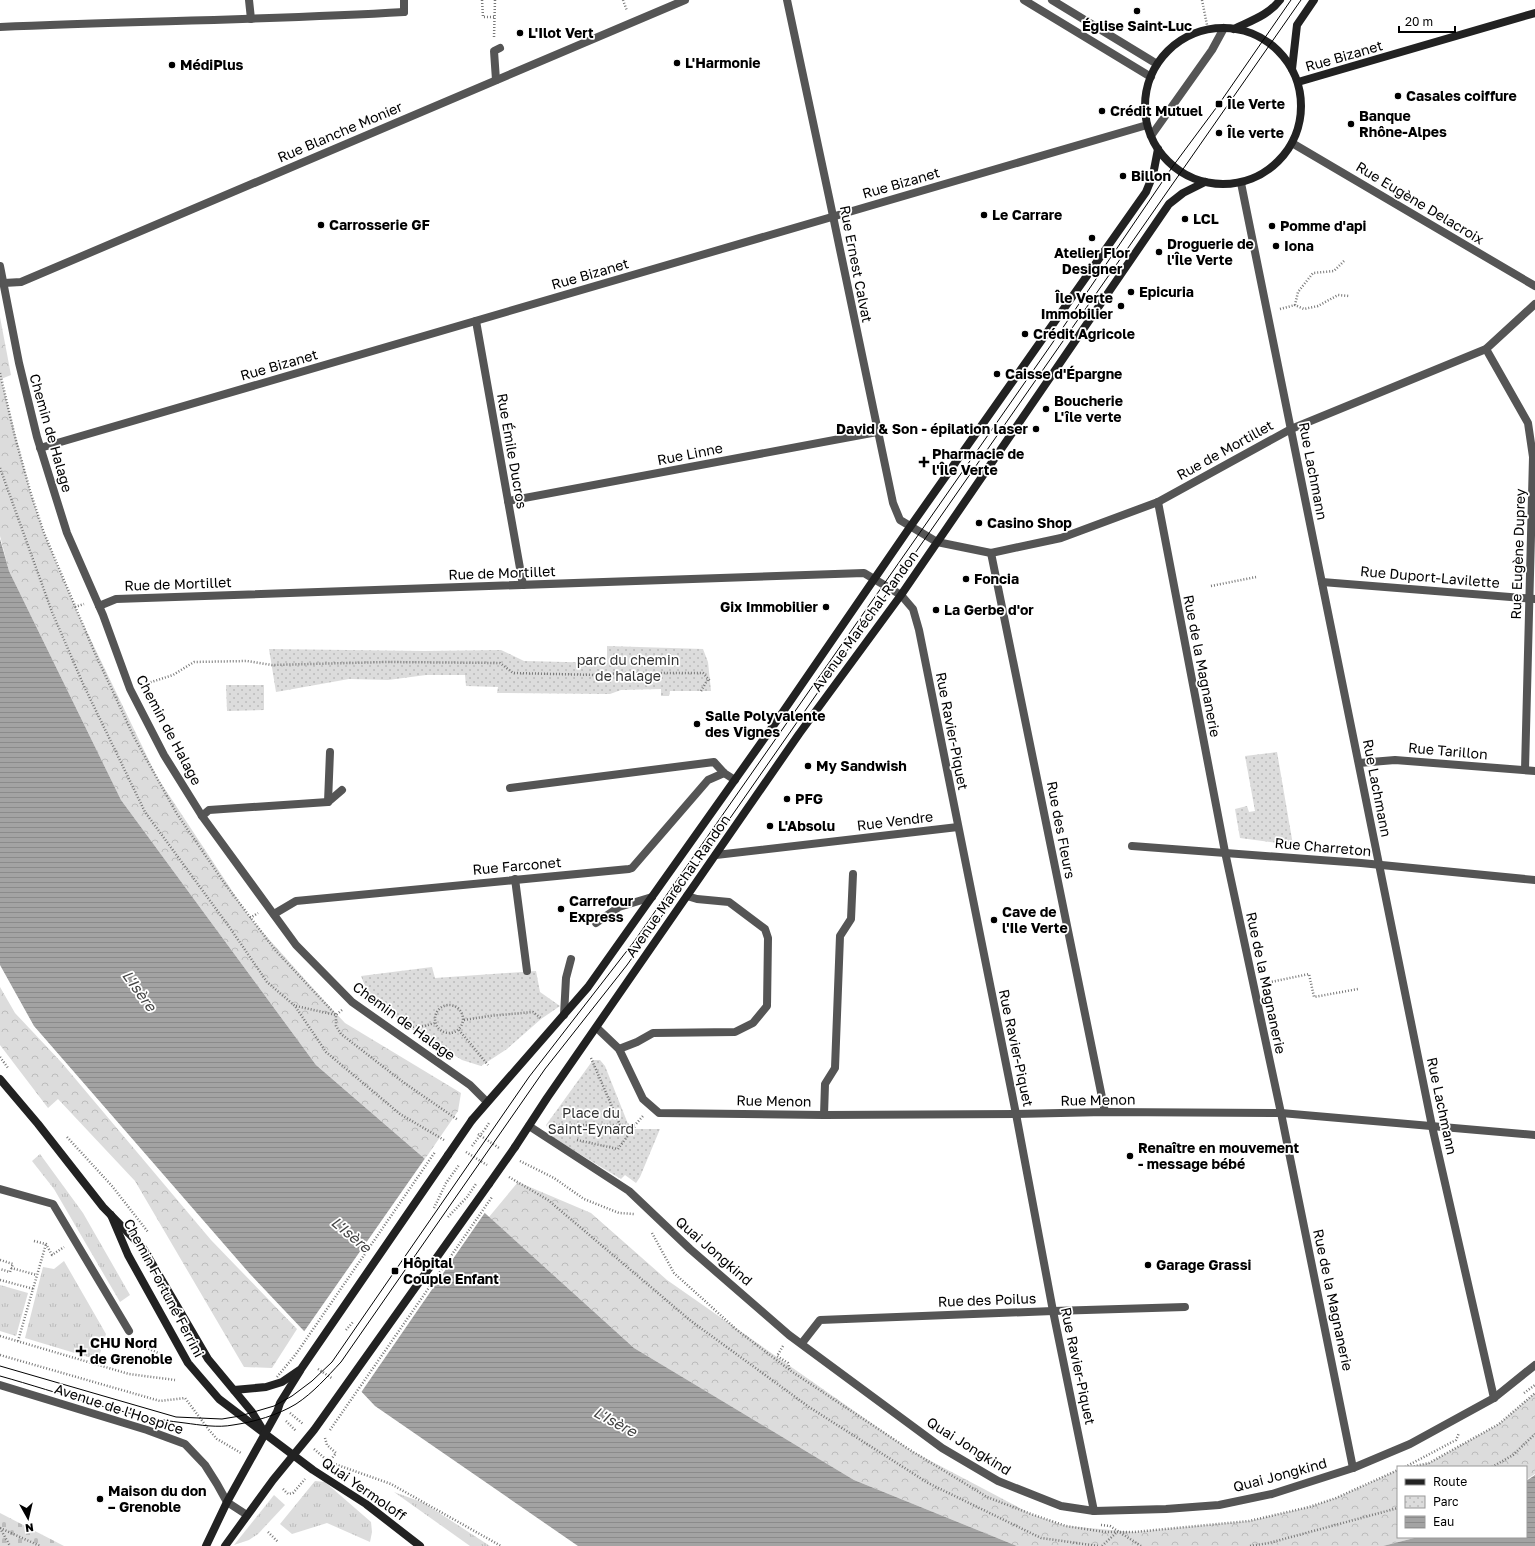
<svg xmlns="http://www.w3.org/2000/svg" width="1535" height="1546" viewBox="0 0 1535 1546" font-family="'Golos Text',sans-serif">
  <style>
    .grass { fill: url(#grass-tufts) }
    .forest { fill: url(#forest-crowns) }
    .cemetery { fill: url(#cemetery-stones) }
    .park { fill: url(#park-dots) }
    .water { fill: url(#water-rules) }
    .pier { fill: #fff }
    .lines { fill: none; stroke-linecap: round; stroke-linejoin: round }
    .path { stroke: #777; stroke-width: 2.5; stroke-dasharray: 1 2; stroke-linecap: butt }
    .lane { stroke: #555; stroke-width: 8 }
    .street { stroke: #555; stroke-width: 8 }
    .secondary { stroke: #222; stroke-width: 8 }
    .tram { stroke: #000; stroke-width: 1 }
    .path-bridge { stroke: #777; stroke-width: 2.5; stroke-dasharray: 1 2; stroke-linecap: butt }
    .secondary-bridge { stroke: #222; stroke-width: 8 }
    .poi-dot { fill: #000; stroke: #fff; stroke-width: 1.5 }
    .labels { text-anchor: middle; stroke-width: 3.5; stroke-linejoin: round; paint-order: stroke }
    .poi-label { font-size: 14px; font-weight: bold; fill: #000; stroke: #fff; text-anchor: start }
    .street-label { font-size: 14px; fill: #000; stroke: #fff }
    .park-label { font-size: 14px; fill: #333; stroke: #fff }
    .water-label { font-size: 15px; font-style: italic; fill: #444; stroke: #fff }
  </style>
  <defs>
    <pattern id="grass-tufts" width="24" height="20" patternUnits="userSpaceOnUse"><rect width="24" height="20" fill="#dcdcdc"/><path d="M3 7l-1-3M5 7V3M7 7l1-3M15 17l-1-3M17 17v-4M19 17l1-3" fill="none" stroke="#bbb"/></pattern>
    <pattern id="forest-crowns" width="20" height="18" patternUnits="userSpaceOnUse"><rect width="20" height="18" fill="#dcdcdc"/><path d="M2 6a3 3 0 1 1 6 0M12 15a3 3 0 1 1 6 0" fill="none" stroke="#bbb"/></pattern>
    <pattern id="cemetery-stones" width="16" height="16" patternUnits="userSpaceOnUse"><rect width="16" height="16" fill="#dcdcdc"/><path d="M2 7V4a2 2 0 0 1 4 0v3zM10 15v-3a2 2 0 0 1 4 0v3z" fill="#bbb"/></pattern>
    <pattern id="park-dots" width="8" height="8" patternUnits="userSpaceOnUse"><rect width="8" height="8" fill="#dcdcdc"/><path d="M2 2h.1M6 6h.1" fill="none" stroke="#bbb" stroke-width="1.8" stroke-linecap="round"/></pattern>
    <pattern id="water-rules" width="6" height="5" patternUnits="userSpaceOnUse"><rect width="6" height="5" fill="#a3a3a3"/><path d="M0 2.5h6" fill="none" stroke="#8b8b8b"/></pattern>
  </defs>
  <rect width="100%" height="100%" fill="#fff"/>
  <g class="grass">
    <path d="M40,1154L83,1213L130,1295L120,1302L54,1189L32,1161Z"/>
    <path d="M64,1261L106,1334L98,1360L25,1338L43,1267L54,1269Z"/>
    <path d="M0,1285L28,1293L16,1336L0,1331Z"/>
    <path d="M315,1481L325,1482L371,1522L372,1532L370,1542L327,1523L292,1534L280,1524Z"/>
    <path d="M394,1492L424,1503L490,1546H470Z"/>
    <path d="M274,1495L285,1505L258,1534L249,1540L234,1545Z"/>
  </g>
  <g class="forest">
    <path d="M0,317L11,375L1,379L31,494L44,533L75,607L157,777L250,918L318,994L345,1023L461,1093L458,1111L425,1159L316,1065L121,800L9,571L0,536Z"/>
    <path d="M0,987L15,1013L62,1063L211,1240L297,1329L272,1368L244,1367L135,1181L58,1099L48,1108L0,1045Z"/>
    <path d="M518,1182L591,1213L667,1280L910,1450L1031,1514L1066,1526L1134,1532L1249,1521L1309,1507L1336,1498L1398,1470V1537H1418L1383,1546H1017L854,1480L634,1348L489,1217Z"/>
    <path d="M1535,1393V1474L1526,1480V1467H1411L1429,1463L1499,1424Z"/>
  </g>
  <path class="cemetery" d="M0,1513L64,1546H0Z"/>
  <g class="park">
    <path d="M607,646L703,649L708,662L711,691H670L669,696H661V689L621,690L610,694L497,693L498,687L466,686L465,675H426L388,680L349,679L276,692L269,649L424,651L501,650L524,661L607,663Z"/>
    <path d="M226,685H264V710L227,711Z"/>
    <path d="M1277,752L1293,845L1240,838L1235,809L1247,806L1249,812L1255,811L1245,756Z"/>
    <path d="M432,967L435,978L536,971L540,992L560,1006L541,1019L507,1049L481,1066L462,1060L410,1028L369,996L361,976Z"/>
    <path d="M593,1060H600L605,1066L630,1129H660L640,1177L636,1183L625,1175L621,1179L553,1138L546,1125Z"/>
  </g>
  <g class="water">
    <path d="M0,539L9,571L121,800L316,1065L425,1159L634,1348L854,1480L1017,1546H578L375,1406L250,1274L34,1026L0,965Z"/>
    <path d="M1535,1475V1546H1383L1418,1537H1526V1481Z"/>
  </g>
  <path class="pier" d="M426,1157L486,1211L360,1394L303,1333Z"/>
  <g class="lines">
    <g class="path">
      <path d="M482,0L483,17H494"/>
      <path d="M623,0L627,11"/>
      <path d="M1202,0L1208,30"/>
      <path d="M494,37L495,0"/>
      <path d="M1344,261L1334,271L1313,273L1298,292L1295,305L1304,309L1318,306L1338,295L1349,296"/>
      <path d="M1280,309L1295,305"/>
      <path d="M0,373L15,437L31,494L44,533L94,651L134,737L177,814L225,884L276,951L336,1015"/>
      <path d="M0,468L52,612L84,686L145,812L230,928L267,982L295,1006L326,1052L400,1114L444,1140"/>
      <path d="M1211,586L1256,577"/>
      <path d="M75,607L84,604"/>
      <path d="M142,685L173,675L194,662L247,661L272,665L387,662L500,663L513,673L597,675L621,673H703L710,681"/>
      <path d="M701,691L708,679"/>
      <path d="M250,918L258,913"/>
      <path d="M1266,983L1309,974L1314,997L1358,989"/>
      <circle cx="449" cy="1019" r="14"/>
      <path d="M296,1006L336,1015"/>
      <path d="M342,1010L336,1015V1026L341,1034L403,1082L458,1120"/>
      <path d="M464,1020L489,1016L533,1012L542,1019"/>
      <path d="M410,1027L424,1026L435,1023"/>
      <path d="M459,1030L488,1065"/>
      <path d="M0,1057L8,1068"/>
      <path d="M591,1058L620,1125"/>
      <path d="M553,1124L556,1125H635L643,1116"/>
      <path d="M485,1129L489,1123"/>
      <path d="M478,1134L499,1148"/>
      <path d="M67,1137L112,1186L148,1232"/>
      <path d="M577,1140L618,1149L635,1126"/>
      <path d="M466,1152L487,1165"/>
      <path d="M520,1161L554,1178L584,1199L619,1213L634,1214"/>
      <path d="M509,1177L548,1200L691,1321L809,1407L928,1483L1041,1538L1098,1546"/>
      <path d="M652,1233L674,1273L737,1330L791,1371L910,1450L987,1497L1031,1514L1066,1526L1105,1532H1134L1249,1521L1309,1507L1336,1498L1398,1470"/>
      <path d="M34,1241L46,1244L52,1255L64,1247"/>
      <path d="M0,1260L13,1264L10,1272L0,1269"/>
      <path d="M11,1268L37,1275"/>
      <path d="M0,1280L34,1289"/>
      <path d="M346,1330L353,1322"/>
      <path d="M0,1336L129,1374L175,1380"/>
      <path d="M18,1341L46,1244"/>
      <path d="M136,1341L138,1344L165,1356"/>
      <path d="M783,1346L777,1356L788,1363L790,1371"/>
      <path d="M0,1355L160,1401L185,1398L209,1430L217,1439L241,1453"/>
      <path d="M318,1369L333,1379"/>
      <path d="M1524,1393L1535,1385"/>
      <path d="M290,1413L303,1424"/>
      <path d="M286,1421L296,1431"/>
      <path d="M325,1438L327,1445L336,1453L329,1462"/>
      <path d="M314,1449L329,1462L391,1484L501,1546"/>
      <path d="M1405,1467L1456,1440L1459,1433"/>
      <path d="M1411,1467L1429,1463L1499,1424L1535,1393"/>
      <path d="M1492,1467L1513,1455L1535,1434"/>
      <path d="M283,1489L288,1494L293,1493L305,1479"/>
      <path d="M1101,1525L1110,1526L1141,1546"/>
      <path d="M0,1528L40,1546"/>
      <path d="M0,1528L10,1546"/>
      <path d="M268,1532L278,1542"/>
      <path d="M1102,1546L1117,1532"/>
      <path d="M1250,1546L1269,1543L1398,1508"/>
    </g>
    <g class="lane">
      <path d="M249,0L251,19"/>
      <path d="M404,0V12"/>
      <path d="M1024,0L1151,77"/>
      <path d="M496,80L494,51L500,48"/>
      <path d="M328,802L330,752"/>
      <path d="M202,816L209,810L328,802L342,790"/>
      <path d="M596,923L619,907L652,897"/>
      <path d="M564,1015L566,978L571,959"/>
      <path d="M619,1049L637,1042L653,1033L735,1032L753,1023L767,1006L768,938L765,929L729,902L697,899L687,896"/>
      <path d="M824,1115L825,1084L835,1068L840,936L851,919L853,874"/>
    </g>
    <g class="street">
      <path d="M787,0L829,197L893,503L900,520L937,542L991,553L1061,538L1158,502L1291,429L1486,349L1535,304"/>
      <path d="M1052,0L1157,64"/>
      <path d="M0,27C135,21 269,20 404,12"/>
      <path d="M1151,136L1212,50L1224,28"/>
      <path d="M1292,143L1535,286"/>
      <path d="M1241,183L1432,1126L1494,1398"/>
      <path d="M0,266L19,363L37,437L67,533L103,615L130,689L164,755L202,816L296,945L352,1002L470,1085L487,1102"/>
      <path d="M4,283L21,282L685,0"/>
      <path d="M476,321L523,585"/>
      <path d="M1486,349L1528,423L1533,457L1525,770"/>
      <path d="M40,448L1147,125"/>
      <path d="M508,501L877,432"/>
      <path d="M1158,502L1225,852L1281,1113L1353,1468"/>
      <path d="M991,553L1105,1112"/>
      <path d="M1322,582L1535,599"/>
      <path d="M99,606L116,599L864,573L901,595L913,609L919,630L1016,1114L1053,1311L1094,1511"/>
      <path d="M1359,763L1395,760L1535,771"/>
      <path d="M510,788L714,762L724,773L735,780"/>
      <path d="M1132,846L1361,863L1535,880"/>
      <path d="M716,855L958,827"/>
      <path d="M515,879L527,971"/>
      <path d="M274,914L296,901L629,869L632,868L708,780L724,773"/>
      <path d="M597,1028L619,1049L643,1099L659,1113L824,1115L1016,1114L1105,1112L1281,1113L1535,1135"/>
      <path d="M529,1126L629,1191L690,1249L789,1335L942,1448L998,1481L1061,1506L1094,1511L1166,1509L1219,1505L1272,1494L1353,1468L1410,1444L1494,1398L1535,1365"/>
      <path d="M0,1189L53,1204L129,1331"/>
      <path d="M802,1343L820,1320L1053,1311L1185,1307"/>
      <path d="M0,1385L147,1430L185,1444L205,1465L217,1484L227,1502L247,1515"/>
    </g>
    <g class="secondary">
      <circle cx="1223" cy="106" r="78"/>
      <path d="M1234,29C1250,21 1269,15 1280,0"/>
      <path d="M1292,69L1297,25L1314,0"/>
      <path d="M1298,82L1535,13"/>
      <path d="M0,1079L38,1124L103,1207L143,1248L208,1359L252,1412L263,1430"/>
      <path d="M472,1120L588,987L778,719L910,527L1146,192L1153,175L1158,149"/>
      <path d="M515,1147L547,1098L799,734L901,595L1169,204L1183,193L1205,182"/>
      <path d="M111,1215L128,1255L188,1363L219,1399L313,1470L366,1504L420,1546"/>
      <path d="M234,1390L266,1387L282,1382L301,1369L448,1155"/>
      <path d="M206,1546L227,1502L277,1412L280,1403L300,1371"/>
      <path d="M225,1546L273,1480L314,1430L489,1184"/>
    </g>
    <g class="tram">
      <path d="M0,1366L176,1417L222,1419L240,1416L274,1406L292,1396L312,1381L332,1362L529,1077L633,943L1051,345L1173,166L1219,104L1291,0"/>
      <path d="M0,1376C61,1393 122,1416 185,1423C200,1425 218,1428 233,1425C254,1422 278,1415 296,1404C313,1393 327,1377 341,1362L545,1069L627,965L659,920L1301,0"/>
    </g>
    <g class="path-bridge">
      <path d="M472,1146L485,1129"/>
      <path d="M434,1208L446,1183L459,1165"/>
      <path d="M448,1217L467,1197L476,1184"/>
      <path d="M277,1377L296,1354L435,1152"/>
      <path d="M330,1430L492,1197"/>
    </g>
    <g class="secondary-bridge">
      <path d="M448,1155L472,1120"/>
      <path d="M489,1184L515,1147"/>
    </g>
  </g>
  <g class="poi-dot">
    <circle cx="1137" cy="11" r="4"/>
    <circle cx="520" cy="33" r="4"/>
    <circle cx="677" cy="63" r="4"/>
    <circle cx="172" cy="65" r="4"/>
    <circle cx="1398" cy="96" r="4"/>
    <rect x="1215" y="100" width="8" height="8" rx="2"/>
    <circle cx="1102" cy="111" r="4"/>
    <circle cx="1351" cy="124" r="4"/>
    <circle cx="1219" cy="133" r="4"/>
    <circle cx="1123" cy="176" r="4"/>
    <circle cx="984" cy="215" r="4"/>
    <circle cx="1185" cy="219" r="4"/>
    <circle cx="321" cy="225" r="4"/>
    <circle cx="1272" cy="226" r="4"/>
    <circle cx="1092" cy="238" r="4"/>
    <circle cx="1276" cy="246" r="4"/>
    <circle cx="1159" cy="252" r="4"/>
    <circle cx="1131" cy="292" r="4"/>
    <circle cx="1121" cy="306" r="4"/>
    <circle cx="1025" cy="334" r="4"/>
    <circle cx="997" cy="374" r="4"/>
    <circle cx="1046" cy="409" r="4"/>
    <circle cx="1036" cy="429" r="4"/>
    <path d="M922 456h4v4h4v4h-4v4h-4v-4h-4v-4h4z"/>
    <circle cx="979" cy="523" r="4"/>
    <circle cx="966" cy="579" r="4"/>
    <circle cx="826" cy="607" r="4"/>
    <circle cx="936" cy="610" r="4"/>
    <circle cx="697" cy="724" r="4"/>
    <circle cx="808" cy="766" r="4"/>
    <circle cx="787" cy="799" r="4"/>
    <circle cx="770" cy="826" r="4"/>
    <circle cx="561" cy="909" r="4"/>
    <circle cx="994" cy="920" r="4"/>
    <circle cx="1130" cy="1156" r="4"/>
    <circle cx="1148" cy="1265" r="4"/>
    <rect x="391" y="1267" width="8" height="8" rx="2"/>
    <path d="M79 1345h4v4h4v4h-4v4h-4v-4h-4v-4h4z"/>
    <circle cx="100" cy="1499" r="4"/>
  </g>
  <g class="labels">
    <g class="poi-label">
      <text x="1137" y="31" text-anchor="middle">Église Saint-Luc</text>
      <text x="528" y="38">L'Ilot Vert</text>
      <text x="685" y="68">L'Harmonie</text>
      <text x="180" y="70">MédiPlus</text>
      <text x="1406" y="101">Casales coiffure</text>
      <text x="1227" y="109">Île Verte</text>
      <text x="1110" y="116">Crédit Mutuel</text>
      <text x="1359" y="121">Banque<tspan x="1359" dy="16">Rhône-Alpes</tspan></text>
      <text x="1227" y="138">Île verte</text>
      <text x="1131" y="181">Billon</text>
      <text x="992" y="220">Le Carrare</text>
      <text x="1193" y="224">LCL</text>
      <text x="329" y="230">Carrosserie GF</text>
      <text x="1280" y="231">Pomme d'api</text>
      <text x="1167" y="249">Droguerie de<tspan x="1167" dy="16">l'Île Verte</tspan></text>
      <text x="1284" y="251">Iona</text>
      <text x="1092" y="258" text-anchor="middle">Atelier Flor<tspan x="1092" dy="16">Designer</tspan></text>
      <text x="1139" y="297">Epicuria</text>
      <text x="1113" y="303" text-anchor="end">Île Verte<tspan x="1113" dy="16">Immobilier</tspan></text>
      <text x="1033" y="339">Crédit Agricole</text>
      <text x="1005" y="379">Caisse d'Épargne</text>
      <text x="1054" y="406">Boucherie<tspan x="1054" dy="16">L'île verte</tspan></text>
      <text x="1028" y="434" text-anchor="end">David &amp; Son - épilation laser</text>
      <text x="932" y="459">Pharmacie de<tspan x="932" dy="16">l'Île Verte</tspan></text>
      <text x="987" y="528">Casino Shop</text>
      <text x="974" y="584">Foncia</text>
      <text x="818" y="612" text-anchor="end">Gix Immobilier</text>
      <text x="944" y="615">La Gerbe d'or</text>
      <text x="705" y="721">Salle Polyvalente<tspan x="705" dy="16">des Vignes</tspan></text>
      <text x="816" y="771">My Sandwish</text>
      <text x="795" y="804">PFG</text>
      <text x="778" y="831">L'Absolu</text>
      <text x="569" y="906">Carrefour<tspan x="569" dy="16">Express</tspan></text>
      <text x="1002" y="917">Cave de<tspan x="1002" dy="16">l'Ile Verte</tspan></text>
      <text x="1138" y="1153">Renaître en mouvement<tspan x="1138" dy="16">- message bébé</tspan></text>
      <text x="403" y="1268">Hôpital<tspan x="403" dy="16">Couple Enfant</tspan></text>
      <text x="1156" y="1270">Garage Grassi</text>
      <text x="90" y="1348">CHU Nord<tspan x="90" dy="16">de Grenoble</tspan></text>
      <text x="108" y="1496">Maison du don<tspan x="108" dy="16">– Grenoble</tspan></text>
    </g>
    <g class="street-label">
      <text transform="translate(1344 56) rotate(-16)" y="5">Rue Bizanet</text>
      <text transform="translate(340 132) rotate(-23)" y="5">Rue Blanche Monier</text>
      <text transform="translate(901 183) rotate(-16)" y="5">Rue Bizanet</text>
      <text transform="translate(1420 203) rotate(31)" y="5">Rue Eugène Delacroix</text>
      <text transform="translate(856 264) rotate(79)" y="5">Rue Ernest Calvat</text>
      <text transform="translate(590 274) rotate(-16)" y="5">Rue Bizanet</text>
      <text transform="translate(279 365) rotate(-16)" y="5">Rue Bizanet</text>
      <text transform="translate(51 433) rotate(74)" y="5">Chemin de Halage</text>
      <text transform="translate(1225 450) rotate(-29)" y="5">Rue de Mortillet</text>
      <text transform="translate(512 451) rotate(80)" y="5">Rue Émile Ducros</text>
      <text transform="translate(690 454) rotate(-11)" y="5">Rue Linne</text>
      <text transform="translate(1313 471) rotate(79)" y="5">Rue Lachmann</text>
      <text transform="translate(1518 554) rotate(-88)" y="5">Rue Eugène Duprey</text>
      <text transform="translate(502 573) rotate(-2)" y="5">Rue de Mortillet</text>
      <text transform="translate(1430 577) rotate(5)" y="5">Rue Duport-Lavilette</text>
      <text transform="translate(178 584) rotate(-2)" y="5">Rue de Mortillet</text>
      <text transform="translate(865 621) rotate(-54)" y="5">Avenue Maréchal Randon</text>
      <text transform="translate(1202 666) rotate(79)" y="5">Rue de la Magnanerie</text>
      <text transform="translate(169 730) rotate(62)" y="5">Chemin de Halage</text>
      <text transform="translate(952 731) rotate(79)" y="5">Rue Ravier-Piquet</text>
      <text transform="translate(1448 751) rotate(5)" y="5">Rue Tarillon</text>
      <text transform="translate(1377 788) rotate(79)" y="5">Rue Lachmann</text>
      <text transform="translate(895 821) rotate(-7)" y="5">Rue Vendre</text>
      <text transform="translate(1061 830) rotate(79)" y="5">Rue des Fleurs</text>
      <text transform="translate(1323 847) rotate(5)" y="5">Rue Charreton</text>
      <text transform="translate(517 866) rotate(-5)" y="5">Rue Farconet</text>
      <text transform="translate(678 886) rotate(-55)" y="5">Avenue Maréchal Randon</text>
      <text transform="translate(1266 983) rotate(78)" y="5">Rue de la Magnanerie</text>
      <text transform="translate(404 1021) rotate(36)" y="5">Chemin de Halage</text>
      <text transform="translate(1016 1048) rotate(78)" y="5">Rue Ravier-Piquet</text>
      <text transform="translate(1098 1100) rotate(-1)" y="5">Rue Menon</text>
      <text transform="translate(774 1101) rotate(1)" y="5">Rue Menon</text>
      <text transform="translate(1442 1106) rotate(78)" y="5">Rue Lachmann</text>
      <text transform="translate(714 1251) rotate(41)" y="5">Quai Jongkind</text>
      <text transform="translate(164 1288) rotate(62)" y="5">Chemin Fortuné Ferrini</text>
      <text transform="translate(987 1300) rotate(-2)" y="5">Rue des Poilus</text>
      <text transform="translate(1333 1300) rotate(78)" y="5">Rue de la Magnanerie</text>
      <text transform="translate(1078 1366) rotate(78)" y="5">Rue Ravier-Piquet</text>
      <text transform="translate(119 1409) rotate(18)" y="5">Avenue de l'Hospice</text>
      <text transform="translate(969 1446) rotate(32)" y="5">Quai Jongkind</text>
      <text transform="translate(1280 1475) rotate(-15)" y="5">Quai Jongkind</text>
      <text transform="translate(364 1489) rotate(35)" y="5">Quai Yermoloff</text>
    </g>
    <g class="park-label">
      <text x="628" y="665">parc du chemin<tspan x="628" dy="16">de halage</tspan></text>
      <text x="591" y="1118">Place du<tspan x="591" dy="16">Saint-Eynard</tspan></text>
    </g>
    <g class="water-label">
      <text transform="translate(139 991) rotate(54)" y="5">L'Isère</text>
      <text transform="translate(351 1235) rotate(40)" y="5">L'Isère</text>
      <text transform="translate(615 1422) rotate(28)" y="5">L'Isère</text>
    </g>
  </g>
  <rect x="1397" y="1466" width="130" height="72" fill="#ffffff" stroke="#999999"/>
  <rect x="1405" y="1479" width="20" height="6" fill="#222222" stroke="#999999"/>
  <text x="1433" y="1486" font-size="12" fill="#000000">Route</text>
  <rect x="1405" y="1496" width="20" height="12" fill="url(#park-dots)" stroke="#999999"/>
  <text x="1433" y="1506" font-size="12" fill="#000000">Parc</text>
  <rect x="1405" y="1516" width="20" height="12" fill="url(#water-rules)" stroke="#999999"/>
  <text x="1433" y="1526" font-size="12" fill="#000000">Eau</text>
  <g transform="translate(28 1518) rotate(172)" stroke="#ffffff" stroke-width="3" paint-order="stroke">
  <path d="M0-3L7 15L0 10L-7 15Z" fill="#000000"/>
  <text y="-6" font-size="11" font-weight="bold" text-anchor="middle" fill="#000000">N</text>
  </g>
  <path d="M1399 26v6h56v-6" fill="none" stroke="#000000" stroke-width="2"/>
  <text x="1405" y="26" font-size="12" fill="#000000" stroke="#ffffff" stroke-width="3" paint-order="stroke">20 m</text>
</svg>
